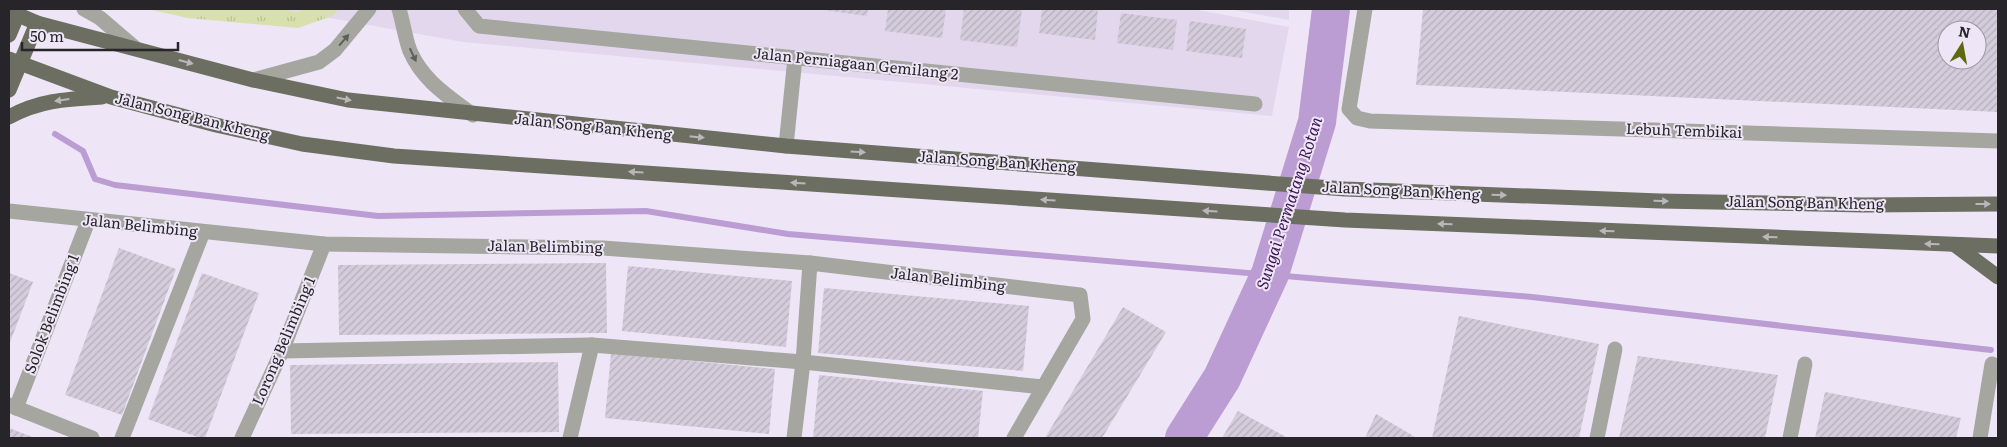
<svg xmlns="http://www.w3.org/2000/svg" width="2007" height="447" viewBox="0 0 2007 447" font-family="Literata,serif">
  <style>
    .built { fill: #e3d7ed }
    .grass { fill: url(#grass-tufts) }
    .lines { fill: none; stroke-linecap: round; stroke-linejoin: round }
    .stream { stroke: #bb9dd3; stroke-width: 6 }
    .river { stroke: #bb9dd3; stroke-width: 38 }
    .building { fill: url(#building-hatch); fill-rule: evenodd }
    .minor { stroke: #a4a69f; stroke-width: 15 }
    .major { stroke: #6b6e61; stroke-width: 15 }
    .oneway { fill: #5f5e5f }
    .oneway2 { fill: #bab6ba }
    .labels { text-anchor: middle; stroke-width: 4; stroke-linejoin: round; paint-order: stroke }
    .street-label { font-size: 15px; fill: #27242a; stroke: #eee6f6 }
    .water-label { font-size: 16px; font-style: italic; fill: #3a1252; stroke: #eee6f6 }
  </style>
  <defs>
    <pattern id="grass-tufts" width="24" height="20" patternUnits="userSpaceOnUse" patternTransform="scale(1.25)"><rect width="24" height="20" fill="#d8e1ad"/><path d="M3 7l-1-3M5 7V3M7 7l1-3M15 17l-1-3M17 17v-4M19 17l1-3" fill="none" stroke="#b9c195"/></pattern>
    <pattern id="building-hatch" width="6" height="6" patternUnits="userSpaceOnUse" patternTransform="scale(1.25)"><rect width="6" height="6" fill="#d4ccdb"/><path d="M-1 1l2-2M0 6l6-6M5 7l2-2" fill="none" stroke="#b6afbc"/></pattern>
  </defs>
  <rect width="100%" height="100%" fill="#eee6f6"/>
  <g class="built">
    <path d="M280,9H1192L1289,27L1272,116L463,42Z"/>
    <path d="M1229,9H1289V20Z"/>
  </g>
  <path class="grass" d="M147,9H280L297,12L304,9H340L332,16L298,28L188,18Z"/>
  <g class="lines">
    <path class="stream" d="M55,134L83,151L95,179L115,185L378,216L646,211L788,234L1532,297L1991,350"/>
    <path class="river" d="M1184,438L1222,378L1270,274L1317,122L1331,9"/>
  </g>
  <g class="building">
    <path d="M817,9H868L867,16Z"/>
    <path d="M888,9H946L942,38L885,31Z"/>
    <path d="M964,9H1022L1017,47L960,40Z"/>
    <path d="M1042,9L1098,10L1095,40L1039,33Z"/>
    <path d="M1423,9H1998V112L1416,85ZM1947,30H1977V60H1947Z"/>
    <path d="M1121,13L1177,20L1173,50L1117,43Z"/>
    <path d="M1190,21L1246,29L1242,58L1186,51Z"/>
    <path d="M119,248L176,269L122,415L65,395Z"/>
    <path d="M606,263L607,333L339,335L338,265Z"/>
    <path d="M628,266L792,281L786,347L622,331Z"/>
    <path d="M9,273L33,282L9,345Z"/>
    <path d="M202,273L259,293L205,438H200L148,419Z"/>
    <path d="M824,288L1029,306L1023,371L818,353Z"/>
    <path d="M1123,307L1166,332L1102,438H1045Z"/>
    <path d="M1459,316L1599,344L1579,438H1432Z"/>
    <path d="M611,353L775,369L769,434L605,418Z"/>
    <path d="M1638,356L1778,375L1765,438H1619Z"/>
    <path d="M558,362L559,432L291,434L290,365Z"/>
    <path d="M819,375L983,391L978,438H813Z"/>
    <path d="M1825,392L1961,418L1956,438H1815Z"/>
    <path d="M1238,411L1288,438H1222Z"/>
    <path d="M1376,414L1417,438H1365Z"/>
    <path d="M9,428L35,438H9Z"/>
  </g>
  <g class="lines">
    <g class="minor">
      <path d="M84,9L100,18L135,48"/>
      <path d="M399,9C403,22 405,38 410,51C423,81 448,96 473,115"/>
      <path d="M465,9L479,26L1255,104"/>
      <path d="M1365,9L1349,109L1357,118L1370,121L1998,141"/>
      <path d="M253,80L319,62L335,50L369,9"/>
      <path d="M786,146L795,58"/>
      <path d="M9,211L324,244L603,248L810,263L1080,295L1083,319L1014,438"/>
      <path d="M282,351L592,345L803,362L1043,387"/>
      <path d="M9,405L92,438"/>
      <path d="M16,408L88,221"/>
      <path d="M122,438L203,232"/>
      <path d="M242,438L282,351L324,244"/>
      <path d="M570,438L592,345"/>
      <path d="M794,438L803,362L810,263"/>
      <path d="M1597,438L1615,349"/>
      <path d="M1790,438L1805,364"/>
      <path d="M1980,438L1992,364"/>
    </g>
    <g class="major">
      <path d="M9,11L37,23L253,80L348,100L786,146L1345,189L1660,201L1864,205L1998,204"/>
      <path d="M9,35L17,16"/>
      <path d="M9,59L111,97L216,125L302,144L394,156L1345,220L1998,246"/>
      <path d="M9,90L37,23"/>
      <path d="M9,117C40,100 67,99 102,97"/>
      <path d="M1955,245L1998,277"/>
    </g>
  </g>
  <defs><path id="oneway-solid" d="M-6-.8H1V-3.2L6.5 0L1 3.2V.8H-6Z" transform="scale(1.25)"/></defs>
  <g class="oneway">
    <use href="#oneway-solid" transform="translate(344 40) rotate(-49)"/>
    <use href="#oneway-solid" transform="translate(413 55) rotate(65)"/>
  </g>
  <g class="oneway2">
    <use href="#oneway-solid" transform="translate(186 62) rotate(15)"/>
    <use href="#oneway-solid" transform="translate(344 99) rotate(11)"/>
    <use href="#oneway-solid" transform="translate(62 100) rotate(172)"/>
    <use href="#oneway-solid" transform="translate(697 137) rotate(6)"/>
    <use href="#oneway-solid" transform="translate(858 152) rotate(4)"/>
    <use href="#oneway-solid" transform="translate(636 172) rotate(-176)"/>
    <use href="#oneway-solid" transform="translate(798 183) rotate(-176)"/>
    <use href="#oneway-solid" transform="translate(1499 195) rotate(2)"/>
    <use href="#oneway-solid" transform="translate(1048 200) rotate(-176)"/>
    <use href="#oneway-solid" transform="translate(1661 201) rotate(1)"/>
    <use href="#oneway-solid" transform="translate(1983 204)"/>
    <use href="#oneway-solid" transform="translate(1210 211) rotate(-176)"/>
    <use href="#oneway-solid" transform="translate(1445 224) rotate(-178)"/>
    <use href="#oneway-solid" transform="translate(1607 231) rotate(-178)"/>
    <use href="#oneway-solid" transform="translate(1770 237) rotate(-178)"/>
    <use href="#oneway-solid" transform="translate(1932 244) rotate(-178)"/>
  </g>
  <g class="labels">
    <g class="street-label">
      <text transform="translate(856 64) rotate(6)" y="5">Jalan Perniagaan Gemilang 2</text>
      <text transform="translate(192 117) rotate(14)" y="5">Jalan Song Ban Kheng</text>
      <text transform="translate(593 127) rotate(6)" y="5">Jalan Song Ban Kheng</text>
      <text transform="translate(1684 131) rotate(2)" y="5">Lebuh Tembikai</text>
      <text transform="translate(997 162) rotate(4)" y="5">Jalan Song Ban Kheng</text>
      <text transform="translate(1401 191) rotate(3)" y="5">Jalan Song Ban Kheng</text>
      <text transform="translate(1805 203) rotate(1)" y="5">Jalan Song Ban Kheng</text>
      <text transform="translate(140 226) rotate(6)" y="5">Jalan Belimbing</text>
      <text transform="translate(545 247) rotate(1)" y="5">Jalan Belimbing</text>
      <text transform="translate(948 280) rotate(7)" y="5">Jalan Belimbing</text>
      <text transform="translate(52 314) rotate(-69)" y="5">Solok Belimbing 1</text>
      <text transform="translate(284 341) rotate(-67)" y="5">Lorong Belimbing 1</text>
    </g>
    <g class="water-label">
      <text transform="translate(1289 203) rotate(-72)" y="6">Sungai Permatang Rotan</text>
    </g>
  </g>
  <rect width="2007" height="447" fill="none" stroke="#27242a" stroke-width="20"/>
  <g transform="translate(1962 45) rotate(11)"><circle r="24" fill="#eee6f6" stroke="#9e98a4"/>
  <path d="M0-4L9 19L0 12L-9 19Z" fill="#5e690d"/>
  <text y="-8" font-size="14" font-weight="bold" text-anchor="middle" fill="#27242a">N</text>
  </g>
  <path d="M22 42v8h156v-8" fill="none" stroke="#27242a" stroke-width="2.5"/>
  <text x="30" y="42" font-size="15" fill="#27242a" stroke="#eee6f6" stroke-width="4" paint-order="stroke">50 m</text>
</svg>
